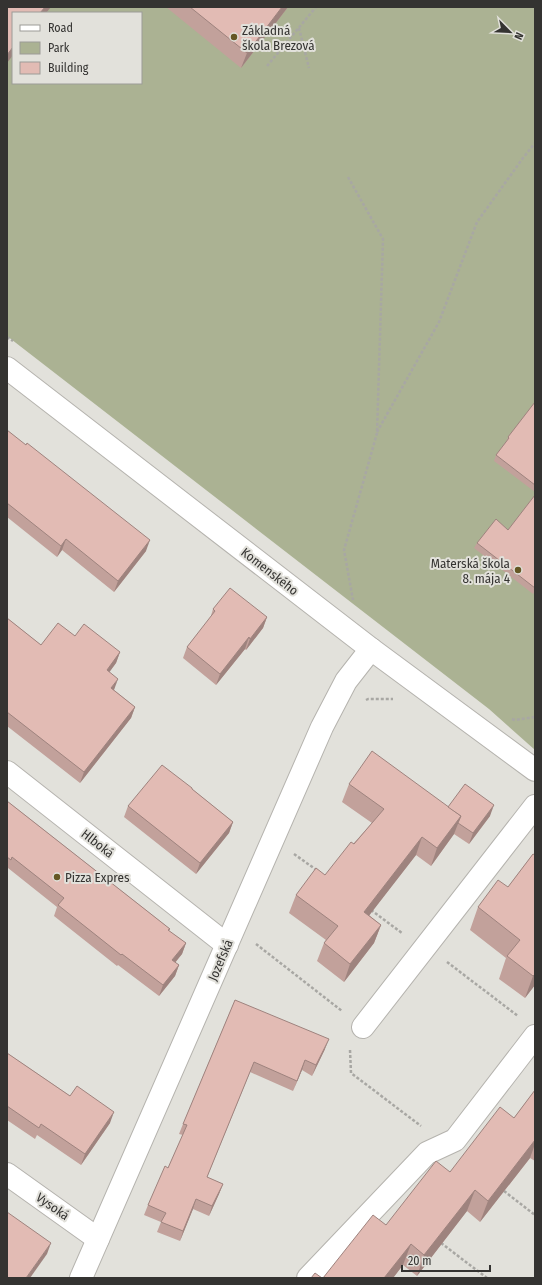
<svg xmlns="http://www.w3.org/2000/svg" width="542" height="1285" viewBox="0 0 542 1285" font-family="'Fira Sans Condensed',sans-serif">
  <style>
    .green { fill: #abb293; fill-rule: evenodd }
    .lines { fill: none; stroke-linecap: round; stroke-linejoin: round }
    .minor-casing { stroke: #b5b3ae; stroke-width: 24 }
    .path { stroke: #a8a7a3; stroke-width: 2.5; stroke-dasharray: 3 2; stroke-linecap: butt }
    .minor { stroke: #fff; stroke-width: 22 }
    .wall { fill: #c2a19b }
    .shaded-wall { fill: #9e837e }
    .building { fill: #e2bbb4; stroke: #9e837e }
    .poi-dot { fill: #655724; stroke: #e2e1db; stroke-width: 1.5 }
    .labels { text-anchor: middle; stroke-width: 4; stroke-linejoin: round; paint-order: stroke }
    .poi-label { font-size: 13px; fill: #343331; stroke: #e2e1db; text-anchor: start }
    .street-label { font-size: 13px; fill: #343331; stroke: #e2e1db }
  </style>
  <rect width="100%" height="100%" fill="#e2e1db"/>
  <path class="green" d="M7,7H535V750L489,709L7,336ZM13,13H141V83H13Z"/>
  <g class="lines">
    <g class="minor-casing">
      <g id="minor">
        <path d="M7,368L371,649L535,770"/>
        <path d="M7,772L227,945"/>
        <path d="M363,1027L535,806"/>
        <path d="M7,1174L98,1239"/>
        <path d="M81,1278L322,727L346,681L371,649"/>
        <path d="M308,1278L427,1153L455,1140L535,1036"/>
      </g>
    </g>
    <g class="path">
      <path d="M299,28L309,68"/>
      <path d="M267,66L316,7"/>
      <path d="M348,177L383,239L377,433L344,550L353,600"/>
      <path d="M7,337L13,341"/>
      <path d="M377,432L439,322L477,222L523,158L535,143"/>
      <path d="M366,700L368,699H393"/>
      <path d="M512,719L515,720L535,717"/>
      <path d="M294,854L318,871"/>
      <path d="M371,910L402,933"/>
      <path d="M256,944L342,1011"/>
      <path d="M447,962L518,1016"/>
      <path d="M350,1050L351,1073L421,1126"/>
      <path d="M504,1191L535,1215"/>
      <path d="M441,1243L487,1278"/>
    </g>
    <use href="#minor" class="minor"/>
  </g>
  <g class="wall">
    <path d="M166,7H288L241,68Z"/>
    <path d="M535,402V492L494,461L496,455L506,442L508,437Z"/>
    <path d="M7,430L146,551L114,592L62,550L57,557L7,517Z"/>
    <path d="M535,495V591L533,594L474,548L477,543L508,530Z"/>
    <path d="M213,609L267,617L263,628L246,650L245,649L216,685L183,658L187,647L210,619Z"/>
    <path d="M7,618L41,645L75,636L120,652L116,663L109,672L114,690L135,707L131,718L80,783L7,726Z"/>
    <path d="M349,784L490,816L469,844L454,834L431,866L416,855L369,915L381,925L374,943L344,982L317,961L324,943L326,940L289,913L296,895L325,875L372,823L342,802Z"/>
    <path d="M192,788V789L233,822L229,833L196,874L124,817L128,806Z"/>
    <path d="M7,801L170,929L169,931L186,943L182,954L175,963L179,965L175,976L159,996L118,965L117,966L54,916L57,907L8,868L7,870Z"/>
    <path d="M533,854L535,985L525,998L499,979L506,958L470,930L478,907L508,887Z"/>
    <path d="M235,1000L325,1049L312,1076L302,1070L293,1091L250,1072L207,1177L223,1184L219,1194L209,1216L193,1209L180,1241L157,1232L161,1222L144,1215L148,1205L168,1168L183,1135L179,1134L183,1124Z"/>
    <path d="M7,1053L110,1123L81,1165L37,1135L35,1139L7,1120Z"/>
    <path d="M535,1090V1161L530,1158L480,1222L467,1211L417,1276L403,1265L393,1278H323L514,1118Z"/>
  </g>
  <g class="shaded-wall">
    <path d="M45,7H51L46,13H40Z"/>
    <path d="M282,7H288L241,68L247,53Z"/>
    <path d="M13,47V55L7,63V55Z"/>
    <path d="M66,539L62,550L57,557L61,546Z"/>
    <path d="M150,540L146,551L114,592L118,581Z"/>
    <path d="M267,617L263,628L246,650L250,639Z"/>
    <path d="M249,637L245,649L216,685L220,674Z"/>
    <path d="M120,652L116,663L103,681L107,670Z"/>
    <path d="M118,679L114,690L107,699L111,688Z"/>
    <path d="M135,707L131,718L80,783L84,772Z"/>
    <path d="M494,805L490,816L469,844L473,833Z"/>
    <path d="M461,816L454,834L431,866L437,848Z"/>
    <path d="M233,822L229,833L196,874L200,863Z"/>
    <path d="M422,837L416,855L358,930L364,912Z"/>
    <path d="M381,925L374,943L344,982L350,964Z"/>
    <path d="M186,943L182,954L168,971L172,960Z"/>
    <path d="M179,965L175,976L159,996L163,985Z"/>
    <path d="M535,974V985L525,998L533,976Z"/>
    <path d="M329,1039L325,1049L312,1076L316,1065Z"/>
    <path d="M305,1060L302,1070L293,1091L297,1081Z"/>
    <path d="M254,1062L250,1072L203,1187L207,1177Z"/>
    <path d="M114,1112L110,1123L81,1165L85,1154Z"/>
    <path d="M535,1140V1144L530,1158L480,1222L488,1201Z"/>
    <path d="M223,1184L219,1194L209,1216L212,1206Z"/>
    <path d="M475,1190L467,1211L417,1276L424,1255Z"/>
    <path d="M196,1199L193,1209L180,1241L183,1231Z"/>
    <path d="M51,1243L47,1254L30,1278H26Z"/>
    <path d="M411,1244L403,1265L393,1278H384Z"/>
  </g>
  <g class="building">
    <path d="M7,7H45L40,13H13V47L7,55Z"/>
    <path d="M190,7H282L247,53Z"/>
    <path d="M535,402V485L496,455L509,438L508,437Z"/>
    <path d="M7,430L26,445L27,443L150,540L118,581L66,539L61,546L7,503Z"/>
    <path d="M535,495V588L477,543L496,519L508,530Z"/>
    <path d="M230,588L267,617L250,639L249,637L220,674L187,647L215,611L213,609Z"/>
    <path d="M7,618L41,645L58,623L75,636L84,624L120,652L107,670L118,679L111,688L135,707L84,772L7,712Z"/>
    <path d="M372,751L461,816L437,848L422,837L364,912L381,925L350,964L324,943L338,926L296,895L316,868L325,875L351,842L354,844L384,809L349,784Z"/>
    <path d="M162,765L192,788V789L233,822L200,863L128,806Z"/>
    <path d="M465,784L494,805L473,833L458,823L461,816L448,807Z"/>
    <path d="M7,801L170,929L168,930L186,943L172,960L179,965L163,985L122,954L121,955L58,905L64,898L12,857L11,860L7,857Z"/>
    <path d="M533,854L535,855V974L533,976L507,956L520,940L478,907L498,880L508,887Z"/>
    <path d="M235,1000L329,1039L316,1065L305,1060L297,1081L254,1062L207,1177L223,1184L212,1206L196,1199L183,1231L161,1222L166,1213L148,1205L165,1166L168,1168L187,1125L183,1124Z"/>
    <path d="M7,1053L70,1096L77,1086L114,1112L85,1154L41,1124L39,1128L7,1106Z"/>
    <path d="M535,1090V1140L488,1201L475,1190L424,1255L411,1244L384,1278H323L373,1215L386,1225L436,1161L450,1172L500,1107L514,1118Z"/>
    <path d="M7,1212L51,1243L26,1278H7Z"/>
    <path d="M315,1273L322,1278H311Z"/>
  </g>
  <g class="poi-dot">
    <circle cx="234" cy="37" r="4"/>
    <circle cx="518" cy="570" r="4"/>
    <circle cx="57" cy="877" r="4"/>
  </g>
  <g class="labels">
    <g class="poi-label">
      <text x="242" y="35">Základná<tspan x="242" dy="15">škola Brezová</tspan></text>
      <text x="510" y="568" text-anchor="end">Materská škola<tspan x="510" dy="15">8. mája 4</tspan></text>
      <text x="65" y="882">Pizza Expres</text>
    </g>
    <g class="street-label">
      <text transform="translate(270 571) rotate(38)" y="5">Komenského</text>
      <text transform="translate(98 843) rotate(38)" y="5">Hlboká</text>
      <text transform="translate(220 960) rotate(-67)" y="5">Jozefská</text>
      <text transform="translate(53 1206) rotate(35)" y="5">Vysoká</text>
    </g>
  </g>
  <rect width="542" height="1285" fill="none" stroke="#343331" stroke-width="16"/>
  <rect x="12" y="12" width="130" height="72" fill="#e2e1db" stroke="#9c9b97"/>
  <rect x="20" y="25" width="20" height="6" fill="#ffffff" stroke="#9c9b97"/>
  <text x="48" y="32" font-size="12" fill="#343331">Road</text>
  <rect x="20" y="42" width="20" height="12" fill="#abb293" stroke="#9c9b97"/>
  <text x="48" y="52" font-size="12" fill="#343331">Park</text>
  <rect x="20" y="62" width="20" height="12" fill="#e2bbb4" stroke="#9c9b97"/>
  <text x="48" y="72" font-size="12" fill="#343331">Building</text>
  <g transform="translate(510 32) rotate(114)" stroke="#e2e1db" stroke-width="3" paint-order="stroke">
  <path d="M0-3L7 15L0 10L-7 15Z" fill="#343331"/>
  <text y="-6" font-size="11" font-weight="bold" text-anchor="middle" fill="#343331">N</text>
  </g>
  <path d="M402 1265v6h88v-6" fill="none" stroke="#343331" stroke-width="2"/>
  <text x="408" y="1265" font-size="12" fill="#343331" stroke="#e2e1db" stroke-width="3" paint-order="stroke">20 m</text>
</svg>
